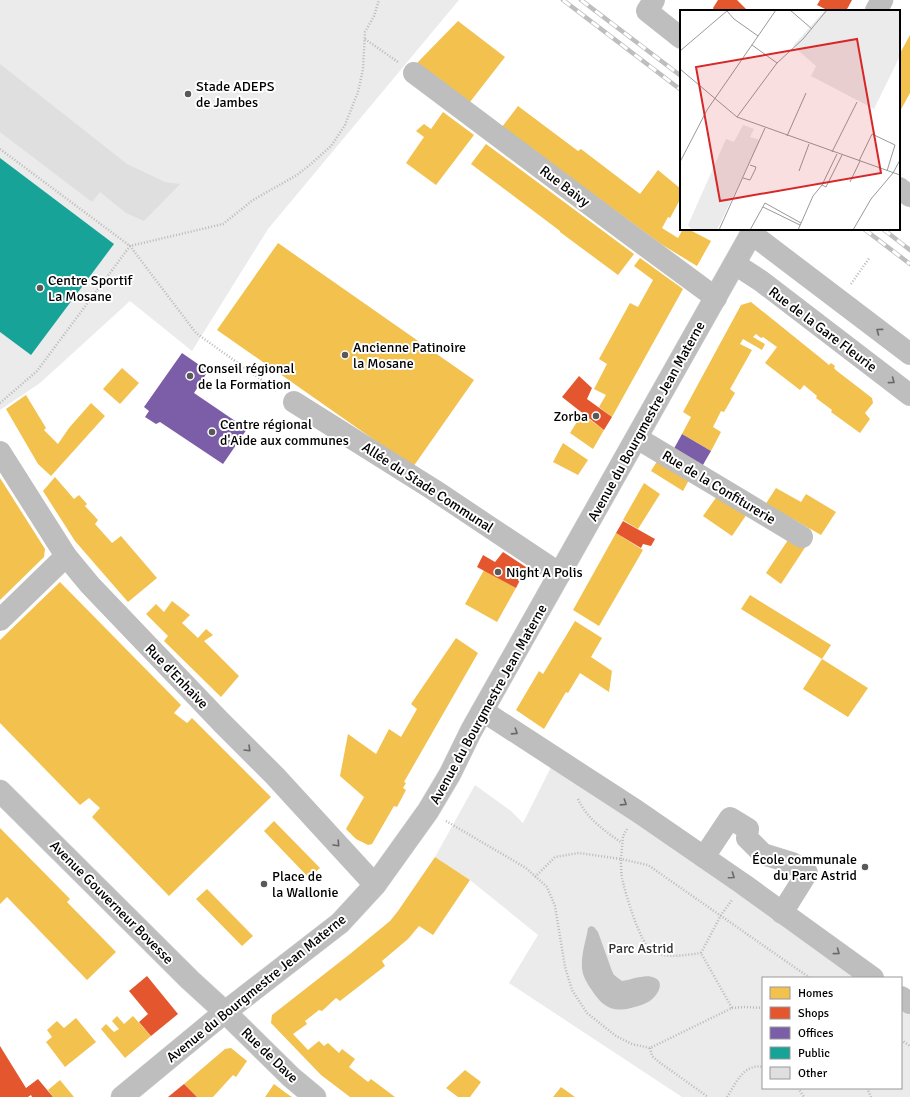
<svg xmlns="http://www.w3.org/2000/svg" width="910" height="1097" viewBox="0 0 910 1097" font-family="Signika,sans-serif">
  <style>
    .green { fill: #ebebeb }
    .water { fill: #bebebe }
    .homes { fill: #f2c14e }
    .shops { fill: #e4572e }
    .offices { fill: #7b5ea7 }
    .public { fill: #17a398 }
    .building { fill: #dfdfdf }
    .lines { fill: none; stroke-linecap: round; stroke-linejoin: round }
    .major-casing { stroke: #dbdbdb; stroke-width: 23 }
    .path { stroke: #b9b9b9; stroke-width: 2.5; stroke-dasharray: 1 2; stroke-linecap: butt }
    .minor { stroke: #bebebe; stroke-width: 22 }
    .major { stroke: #bebebe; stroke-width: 22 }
    .rail-casing { stroke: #bebebe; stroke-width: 4.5 }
    .rail { stroke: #fff; stroke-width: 3; stroke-dasharray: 9; stroke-linecap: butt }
    .oneway { stroke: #686868 }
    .poi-dot { fill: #595959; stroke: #fff; stroke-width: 1.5 }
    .labels { text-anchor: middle; stroke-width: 4; stroke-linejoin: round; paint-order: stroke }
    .poi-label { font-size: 14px; fill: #000; stroke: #fff; text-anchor: start }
    .street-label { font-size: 14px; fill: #000; stroke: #fff }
    .park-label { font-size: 14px; fill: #323232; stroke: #fff }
    .inset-road { fill: none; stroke: #999; stroke-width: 1 }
    .view { fill: #d62828; fill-opacity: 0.15; stroke: #d62828; stroke-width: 2 }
    .inset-edge { fill: none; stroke: #000; stroke-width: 2 }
  </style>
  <rect width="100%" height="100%" fill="#fff"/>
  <g class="green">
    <path d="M0,0H459L268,229L192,351L130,301L40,383L0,410Z"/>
    <path d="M554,761L859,978H763V1088H901V1008L910,1014V1097H682L509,983L538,935L470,880L435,857L475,785L511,811L523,823Z"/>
  </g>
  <path class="water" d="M591,926L594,927L598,932L612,971L614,975L622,981C631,980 646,973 655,978C666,983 656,998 648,1002C643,1005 637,1006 631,1008C611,1013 602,1006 591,989C587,983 582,975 582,967C581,954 586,941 588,928Z"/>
  <g class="homes">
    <path d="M458,21L505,57L470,102L418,64V62Z"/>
    <path d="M910,35V93L899,113V55Z"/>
    <path d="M518,106L578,151L581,149L640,194L658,170L681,189V198L670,218L668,217L662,228L678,238L683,229H688L711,241L697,266L661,244L502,127Z"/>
    <path d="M443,112L474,135L436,185L406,163L424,137L416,131L424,124L431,129Z"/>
    <path d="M486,144L634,254L618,275L560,232V231L471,164Z"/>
    <path d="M278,243L474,380L413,467L217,330Z"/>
    <path d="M640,258L683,289L612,417L599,407L606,395L594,389L607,364L599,359L630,303L638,307L653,280L634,266Z"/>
    <path d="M751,302L823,360L829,365L831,363L835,366L834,368L837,371L872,398L873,403L865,413L870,419L860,433L831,412L832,410L816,398L817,396L804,385L800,390L765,363L777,347L763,337L761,338L756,334L753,337L765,344L762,350L743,339L740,344L752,350L730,389L735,393L724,412L721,411L713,427L721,432L711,451L682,434L691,417L683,412L741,305Z"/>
    <path d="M122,368L139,383L120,404L103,389Z"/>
    <path d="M26,395L46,428L44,430L58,444L69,428L91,403L105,416L51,476L38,464L6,409Z"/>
    <path d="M582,414L604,430L593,449L570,433Z"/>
    <path d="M563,443L588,460L578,475L553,462Z"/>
    <path d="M659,458L690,478L683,491L651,471Z"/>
    <path d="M55,477L74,499L79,495L87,504L85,506L98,520L95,524L112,543L121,536L157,578L128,602L75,541L43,491Z"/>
    <path d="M0,478L45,549L44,557L0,600Z"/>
    <path d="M644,483L660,494L638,529L623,520Z"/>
    <path d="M776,488L801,502L806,494L836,512L821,535L793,519L790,524L763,508Z"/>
    <path d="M720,492L749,511L732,536L703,516Z"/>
    <path d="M616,533L643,550L599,626L573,610Z"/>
    <path d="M790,537L806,546L781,584L766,573Z"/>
    <path d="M484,570L516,588L497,622L465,604Z"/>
    <path d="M60,582L181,705L174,713L187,723L192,718L271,797L169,896L92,817L100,808L89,798L80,805L0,723V640Z"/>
    <path d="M750,595L831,645L822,659L741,609Z"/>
    <path d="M172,601L190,615L182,623L198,638L206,629L213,635L204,641L239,676L221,697L164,641L168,636L146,614L156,604L164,612Z"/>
    <path d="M575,621L602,638L591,657L612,671L609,692L580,673L568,693L566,692L544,729L516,710L539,671L543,674Z"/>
    <path d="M456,638L478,653L404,782L406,783L403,788L406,790L397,807L394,806L372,844L368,845L356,839L346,829L364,797L340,776L348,734L376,754L389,729L401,737L417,709L411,704Z"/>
    <path d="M822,659L868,688L848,717L803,689Z"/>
    <path d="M274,821L320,868L309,878L264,831Z"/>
    <path d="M0,828L70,899L67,902L116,952L87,980L7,897L0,904Z"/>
    <path d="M435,857L470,880L433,935L419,926L408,939L382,961L385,966L340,1001L336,998L322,1011L319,1010L305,1021L307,1024L293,1034L308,1050L319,1041L324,1046L328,1043L339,1053L342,1049L355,1059L349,1067L368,1082L371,1079L395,1097H350L321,1075L271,1023L272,1015L350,954L390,921L398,911Z"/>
    <path d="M207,889L253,936L242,946L196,899Z"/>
    <path d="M117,1016L124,1024L133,1016L151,1036L125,1058L101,1029L106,1024L114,1032L119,1029L112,1021Z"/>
    <path d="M76,1018L96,1042L65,1067L46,1042L52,1037L47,1030L57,1021L64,1028Z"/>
    <path d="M231,1048L247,1061L236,1077L233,1075L213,1097H197L184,1084L225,1049Z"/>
    <path d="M465,1070L481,1082L470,1097H458L446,1088Z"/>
    <path d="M60,1080L74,1097H53L48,1090Z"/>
    <path d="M274,1084L286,1093L292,1097H265Z"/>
    <path d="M561,1087L575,1097H553Z"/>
  </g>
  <g class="shops">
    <path d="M718,0H737L748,11H714L713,8Z"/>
    <path d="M820,0H852L846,11H829L817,5Z"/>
    <path d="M579,376L592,388L587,399L612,417L604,430L562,397Z"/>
    <path d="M623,521L655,539L651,546L643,544L641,548L616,533Z"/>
    <path d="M503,552L529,569L521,580H520L516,588L477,567L483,555L495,562Z"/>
    <path d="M147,976L178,1014L151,1036L139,1022L148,1014L129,991Z"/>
    <path d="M0,1046L26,1088L38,1079L53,1097H32L31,1095L28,1097H0Z"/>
    <path d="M184,1084L197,1097H168Z"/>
  </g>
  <g class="offices">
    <path d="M182,353L208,371L194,393L247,429L223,464L160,422L156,424L145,417L149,411L144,407Z"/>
    <path d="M682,434L711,451L700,470L671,454Z"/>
  </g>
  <path class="public" d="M0,158L114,244L31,355L0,332Z"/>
  <path class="building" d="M0,64L127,164L165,182L180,184L144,221L126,213L100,192L92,202L0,132Z"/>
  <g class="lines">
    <g class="major-casing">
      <g id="major">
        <path d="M876,11L882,0"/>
        <path d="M0,791L190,980L225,1012L291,1077L315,1097"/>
        <path d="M122,1097L225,1012L340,923L375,885L428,811L450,774L471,731L754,229"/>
      </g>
    </g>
    <g class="path">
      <path d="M365,39L398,62"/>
      <path d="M0,149L130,246L196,333L277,391"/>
      <path d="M851,284L870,257"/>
      <path d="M0,403L37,371L130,246L223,224L253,200L297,175L311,164L331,146L345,125L358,92L363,69L365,32L374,16L379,0"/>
      <path d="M578,799C587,819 605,831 622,843"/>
      <path d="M446,821L526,868L547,887L555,906L565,967L572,990L587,1013L616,1036L632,1044L650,1048L732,1008L701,953"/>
      <path d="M627,829L623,836L621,859L648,865L810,978"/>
      <path d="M535,877L555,857L579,853L621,859C621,865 621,872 622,878C625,892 640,944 652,951C666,959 686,955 701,953"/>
      <path d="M701,953L721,915L732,900"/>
      <path d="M732,1008L745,1007L763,1008"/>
      <path d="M901,1040L910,1046"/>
      <path d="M650,1048L652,1056L659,1062L708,1097"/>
      <path d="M798,1088L804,1097"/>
      <path d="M867,1088L871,1097"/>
      <path d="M727,1097C736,1083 744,1063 763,1067"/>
    </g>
    <g class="minor">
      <path d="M654,0L647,11L681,38"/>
      <path d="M414,73L625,231L716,298"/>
      <path d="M899,188L910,196"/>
      <path d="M752,234L910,354"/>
      <path d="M735,264L761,281L910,395"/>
      <path d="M294,402L434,490L560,574"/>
      <path d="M637,438L802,537"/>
      <path d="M0,452L66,556L90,585L221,722L275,776L375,885"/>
      <path d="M0,620L66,556"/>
      <path d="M483,711L637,811L743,884L873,978"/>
      <path d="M704,857L730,818L748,829L747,838L763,854L792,863L807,873L782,913"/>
      <path d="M901,997L910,1003"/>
    </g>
    <use href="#major" class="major"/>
    <g class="rail-casing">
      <g id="rail">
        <path d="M563,0L681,90"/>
        <path d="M581,0L681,76"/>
        <path d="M864,229L910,264"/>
        <path d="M883,229L910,250"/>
      </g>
    </g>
    <use href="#rail" class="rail"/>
  </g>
  <defs><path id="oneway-chevron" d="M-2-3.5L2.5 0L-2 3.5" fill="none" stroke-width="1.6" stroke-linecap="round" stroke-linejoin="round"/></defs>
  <g class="oneway">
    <use href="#oneway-chevron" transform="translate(879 331) rotate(-143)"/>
    <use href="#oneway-chevron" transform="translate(892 381) rotate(37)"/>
    <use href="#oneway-chevron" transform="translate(515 732) rotate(33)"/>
    <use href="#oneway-chevron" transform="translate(248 749) rotate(45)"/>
    <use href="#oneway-chevron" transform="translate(624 803) rotate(33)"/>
    <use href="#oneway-chevron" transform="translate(337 844) rotate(47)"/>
    <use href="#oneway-chevron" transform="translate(732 876) rotate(35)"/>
    <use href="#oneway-chevron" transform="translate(837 952) rotate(36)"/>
  </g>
  <g class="poi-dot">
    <circle cx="188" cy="94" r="4"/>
    <circle cx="40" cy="288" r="4"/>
    <circle cx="345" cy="355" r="4"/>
    <circle cx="190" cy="376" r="4"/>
    <circle cx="596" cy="416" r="4"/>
    <circle cx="212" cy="432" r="4"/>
    <circle cx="498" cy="572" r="4"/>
    <circle cx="865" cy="867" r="4"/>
    <circle cx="264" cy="884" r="4"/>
  </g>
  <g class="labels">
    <g class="poi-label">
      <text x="196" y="91">Stade ADEPS<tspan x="196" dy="16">de Jambes</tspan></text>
      <text x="48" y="285">Centre Sportif<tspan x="48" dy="16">La Mosane</tspan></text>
      <text x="353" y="352">Ancienne Patinoire<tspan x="353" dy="16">la Mosane</tspan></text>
      <text x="198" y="373">Conseil régional<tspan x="198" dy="16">de la Formation</tspan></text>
      <text x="588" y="421" text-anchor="end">Zorba</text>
      <text x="220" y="429">Centre régional<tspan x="220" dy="16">d'Aide aux communes</tspan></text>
      <text x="506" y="577">Night A Polis</text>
      <text x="857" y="864" text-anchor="end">École communale<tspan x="857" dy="16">du Parc Astrid</tspan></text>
      <text x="272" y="881">Place de<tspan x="272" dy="16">la Wallonie</tspan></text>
    </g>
    <g class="street-label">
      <text transform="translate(565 186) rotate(37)" y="5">Rue Baivy</text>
      <text transform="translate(823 329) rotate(37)" y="5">Rue de la Gare Fleurie</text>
      <text transform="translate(646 421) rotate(-61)" y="5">Avenue du Bourgmestre Jean Materne</text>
      <text transform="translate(428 487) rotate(33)" y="5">Allée du Stade Communal</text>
      <text transform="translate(719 487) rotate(31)" y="5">Rue de la Confiturerie</text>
      <text transform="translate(177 676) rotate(46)" y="5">Rue d'Enhaive</text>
      <text transform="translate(488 704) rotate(-61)" y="5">Avenue du Bourgmestre Jean Materne</text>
      <text transform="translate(112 902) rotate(45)" y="5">Avenue Gouverneur Bovesse</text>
      <text transform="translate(256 988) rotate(-39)" y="5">Avenue du Bourgmestre Jean Materne</text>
      <text transform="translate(270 1055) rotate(44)" y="5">Rue de Dave</text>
    </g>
    <g class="park-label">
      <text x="641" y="953">Parc Astrid</text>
    </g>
  </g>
  <g transform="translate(680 10)">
    <rect width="220" height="220" fill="#fff"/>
    <path d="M145,0H220V46L194,99L131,66L136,56L113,36ZM63,115L74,119L70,127L80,130L37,220H12L8,215L46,129L54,132Z" fill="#ebebeb"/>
    <path class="inset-road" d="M110,0L132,19M47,1L54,9L78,26M72,35L97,53M0,41L48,0M0,59L57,107L220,165M57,107L97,53L123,29L147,0M107,126L126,83M152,142L177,92M179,151L192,124L215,135L207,161M0,152L27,100L96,0M119,161L129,134M63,168L70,170L75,160L76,157L70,155M170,172L180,151M142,175L146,177L162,145M83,197L120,215M39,220L85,118M70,220L85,193L121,213M118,220L133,186L142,175L157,144M173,220L191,189L213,163L220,150"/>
    <path class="view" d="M177,29L201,163L40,191L16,57Z"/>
    <rect width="220" height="220" class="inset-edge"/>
  </g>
  <rect x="762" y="977" width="140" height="112" fill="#ffffff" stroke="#999999"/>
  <rect x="770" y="987" width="20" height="12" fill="#f2c14e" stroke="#999999"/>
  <text x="798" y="997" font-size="12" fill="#000000">Homes</text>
  <rect x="770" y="1007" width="20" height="12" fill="#e4572e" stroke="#999999"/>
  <text x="798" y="1017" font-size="12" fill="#000000">Shops</text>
  <rect x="770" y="1027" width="20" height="12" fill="#7b5ea7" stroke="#999999"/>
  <text x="798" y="1037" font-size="12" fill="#000000">Offices</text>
  <rect x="770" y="1047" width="20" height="12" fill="#17a398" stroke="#999999"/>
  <text x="798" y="1057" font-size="12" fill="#000000">Public</text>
  <rect x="770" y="1067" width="20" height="12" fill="#dfdfdf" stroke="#999999"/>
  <text x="798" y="1077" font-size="12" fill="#000000">Other</text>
</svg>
